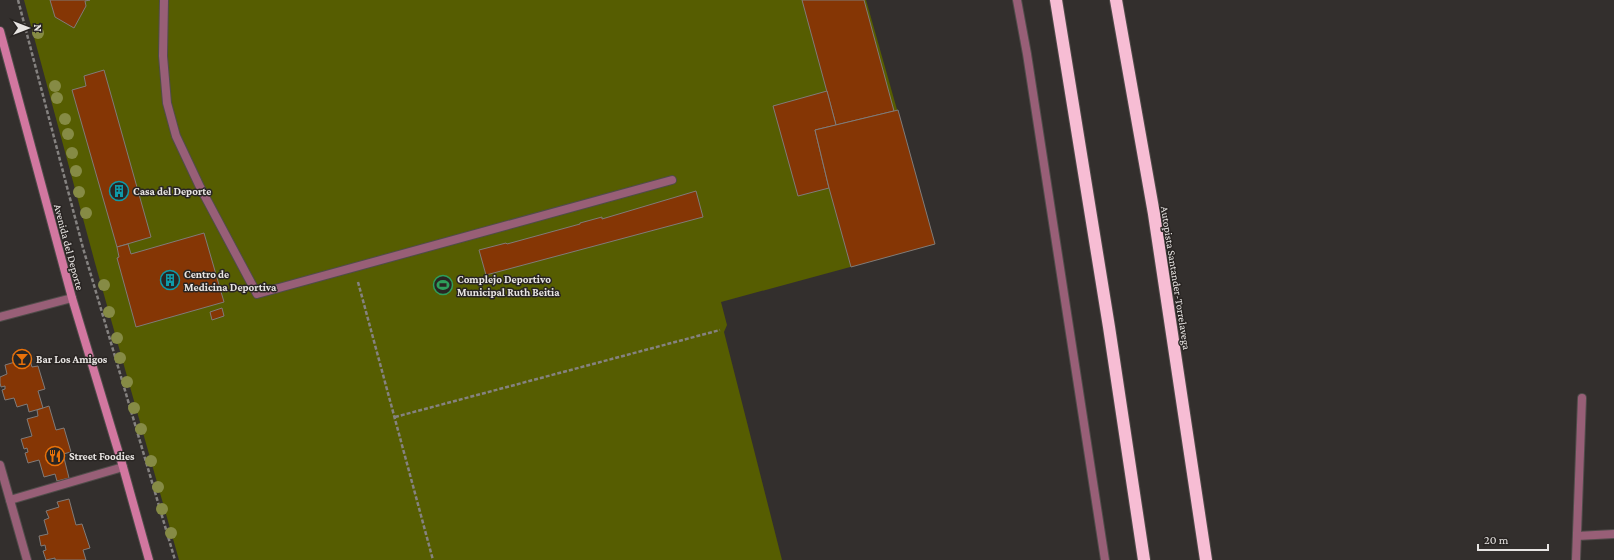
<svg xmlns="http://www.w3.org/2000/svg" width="1614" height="560" viewBox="0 0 1614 560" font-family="'Crimson Pro',serif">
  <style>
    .green { fill: #565d01 }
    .building { fill: #853605; stroke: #807b79 }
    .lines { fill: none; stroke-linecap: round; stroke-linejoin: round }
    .service-casing { stroke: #504c4a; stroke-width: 10 }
    .pedestrian-casing { stroke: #504c4a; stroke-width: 10 }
    .minor-casing { stroke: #504c4a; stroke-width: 10 }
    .secondary-casing { stroke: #504c4a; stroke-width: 10 }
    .motorway-casing { stroke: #504c4a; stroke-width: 14 }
    .path { stroke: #858280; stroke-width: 2.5; stroke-dasharray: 4 2; stroke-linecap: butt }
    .service { stroke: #985f77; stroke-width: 8 }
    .pedestrian { stroke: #985f77; stroke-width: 8 }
    .minor { stroke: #985f77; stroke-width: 8 }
    .secondary { stroke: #d277a0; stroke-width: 8 }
    .motorway { stroke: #f7bdd4; stroke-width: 12 }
    .tree { fill: #868b45 }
    .labels { text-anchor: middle; stroke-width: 3; stroke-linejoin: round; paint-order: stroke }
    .poi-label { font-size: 11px; font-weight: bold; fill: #e8e5e3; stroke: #292523; text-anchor: start }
    .street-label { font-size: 11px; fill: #e8e5e3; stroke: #292523 }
  </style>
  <rect width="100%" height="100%" fill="#332f2d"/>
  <path class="green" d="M24,0H866L935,244L721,302L727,325L724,332L782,560H179L95,263Z"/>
  <g class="building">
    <path d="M50,0H90L85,1L86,6L74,28L55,17Z"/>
    <path d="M802,0H864L894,111L836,125Z"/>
    <path d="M104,70L151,237L117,247L72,90L86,86L84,76Z"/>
    <path d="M827,91L836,125L815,130L829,188L798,196L773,106Z"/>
    <path d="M898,110L935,244L851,267L829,188L815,130Z"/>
    <path d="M696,191L703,217L486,275L479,250L506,243L507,244L580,224V223L602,217V219Z"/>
    <path d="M204,233L224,302L136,327L117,258L119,257L117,247L128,244L131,254Z"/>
    <path d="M222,308L224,316L212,320L210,312Z"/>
    <path d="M27,351L32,367L38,366L45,389L38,391L43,408L29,412L27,404L17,407L14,398L5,400L2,390L5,389V386L1,387L0,383V377L7,374L5,365L15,362L13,354Z"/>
    <path d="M49,406L56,430L64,428L71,452L63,454L69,478L57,481L55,474L44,477L39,460L28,463L25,453L28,452L27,448L24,449L21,439L32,436L27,419L38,416L37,410Z"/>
    <path d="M69,499L76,525L82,524L90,548L83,550L86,560H55V558L46,560L43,551L46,550L45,545L41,546L39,536L48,534L44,520L49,518L46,511L59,507L57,502Z"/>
  </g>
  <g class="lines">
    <g class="service-casing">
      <path id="service" d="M164,0L163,56L167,103L176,136L200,187L257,294L672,180"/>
    </g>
    <g class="pedestrian-casing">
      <path id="pedestrian" d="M10,500L123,467"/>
    </g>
    <g class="minor-casing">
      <g id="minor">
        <path d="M1017,0L1027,54L1105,560"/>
        <path d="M0,317L72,298"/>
        <path d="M0,465L27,560"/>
        <path d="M1577,536L1614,534"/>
        <path d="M1576,560L1582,398"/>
      </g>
    </g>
    <g class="secondary-casing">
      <path id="secondary" d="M0,31L72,298L123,467L149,560"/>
    </g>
    <g class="motorway-casing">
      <g id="motorway">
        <path d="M1056,0L1109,327L1144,560"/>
        <path d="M1116,0L1154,214L1206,560"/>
      </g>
    </g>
    <g class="path">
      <path d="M18,0L83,248L175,560"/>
      <path d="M358,282L433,560"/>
      <path d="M395,417L720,330"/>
    </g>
    <use href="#service" class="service"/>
    <use href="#pedestrian" class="pedestrian"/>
    <use href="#minor" class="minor"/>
    <use href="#secondary" class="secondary"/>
    <use href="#motorway" class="motorway"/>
  </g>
  <g class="tree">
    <circle cx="38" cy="33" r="6"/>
    <circle cx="55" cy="86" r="6"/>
    <circle cx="57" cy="98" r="6"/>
    <circle cx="65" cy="119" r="6"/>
    <circle cx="68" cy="134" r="6"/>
    <circle cx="72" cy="153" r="6"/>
    <circle cx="76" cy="171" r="6"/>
    <circle cx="79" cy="192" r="6"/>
    <circle cx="86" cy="213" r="6"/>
    <circle cx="104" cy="285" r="6"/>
    <circle cx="109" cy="312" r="6"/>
    <circle cx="117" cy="338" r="6"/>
    <circle cx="120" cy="358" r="6"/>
    <circle cx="127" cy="382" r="6"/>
    <circle cx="134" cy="408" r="6"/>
    <circle cx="141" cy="429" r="6"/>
    <circle cx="151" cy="461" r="6"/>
    <circle cx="158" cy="487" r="6"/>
    <circle cx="162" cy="509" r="6"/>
    <circle cx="171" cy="533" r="6"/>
  </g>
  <defs>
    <g id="building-ring" transform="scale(1)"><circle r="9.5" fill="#292523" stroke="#0f9aa8" stroke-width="1.5"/><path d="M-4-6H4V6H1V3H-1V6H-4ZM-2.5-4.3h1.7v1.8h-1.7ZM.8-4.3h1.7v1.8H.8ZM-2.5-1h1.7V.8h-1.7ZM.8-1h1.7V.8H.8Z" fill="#0f9aa8"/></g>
    <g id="stadium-ring" transform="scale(1)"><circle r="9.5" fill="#292523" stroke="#2e9e5b" stroke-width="1.5"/><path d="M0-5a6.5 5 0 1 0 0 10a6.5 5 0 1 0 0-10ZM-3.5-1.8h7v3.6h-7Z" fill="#2e9e5b"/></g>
    <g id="bar-ring" transform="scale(1)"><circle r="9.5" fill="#292523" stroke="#e8710a" stroke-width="1.5"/><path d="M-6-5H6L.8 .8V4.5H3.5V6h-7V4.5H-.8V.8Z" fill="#e8710a"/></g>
    <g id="restaurant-ring" transform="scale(1)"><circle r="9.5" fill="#292523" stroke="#e8710a" stroke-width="1.5"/><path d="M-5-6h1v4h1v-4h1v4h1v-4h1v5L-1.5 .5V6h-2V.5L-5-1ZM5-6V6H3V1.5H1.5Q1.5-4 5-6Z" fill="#e8710a"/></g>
  </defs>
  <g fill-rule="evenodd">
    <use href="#building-ring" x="119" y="191"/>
    <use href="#building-ring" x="170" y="280"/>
    <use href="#stadium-ring" x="443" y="285"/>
    <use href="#bar-ring" x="22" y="359"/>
    <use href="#restaurant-ring" x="55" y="456"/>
  </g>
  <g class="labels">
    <g class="poi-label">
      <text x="133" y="195">Casa del Deporte</text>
      <text x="184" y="278">Centro de<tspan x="184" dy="13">Medicina Deportiva</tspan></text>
      <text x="457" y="283">Complejo Deportivo<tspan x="457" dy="13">Municipal Ruth Beitia</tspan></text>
      <text x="36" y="363">Bar Los Amigos</text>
      <text x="69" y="460">Street Foodies</text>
    </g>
    <g class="street-label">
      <text transform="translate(69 247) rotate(75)" y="4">Avenida del Deporte</text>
      <text transform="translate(1176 278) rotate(81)" y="4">Autopista Santander-Torrelavega</text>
    </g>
  </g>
  <g transform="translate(28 28) rotate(90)" stroke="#292523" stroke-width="3" paint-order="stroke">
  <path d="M0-3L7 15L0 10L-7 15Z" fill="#e8e5e3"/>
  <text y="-6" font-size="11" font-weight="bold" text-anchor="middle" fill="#e8e5e3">N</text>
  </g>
  <path d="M1478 544v6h70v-6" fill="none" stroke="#e8e5e3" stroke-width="2"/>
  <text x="1484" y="544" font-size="12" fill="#e8e5e3" stroke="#292523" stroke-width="3" paint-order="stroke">20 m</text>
</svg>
